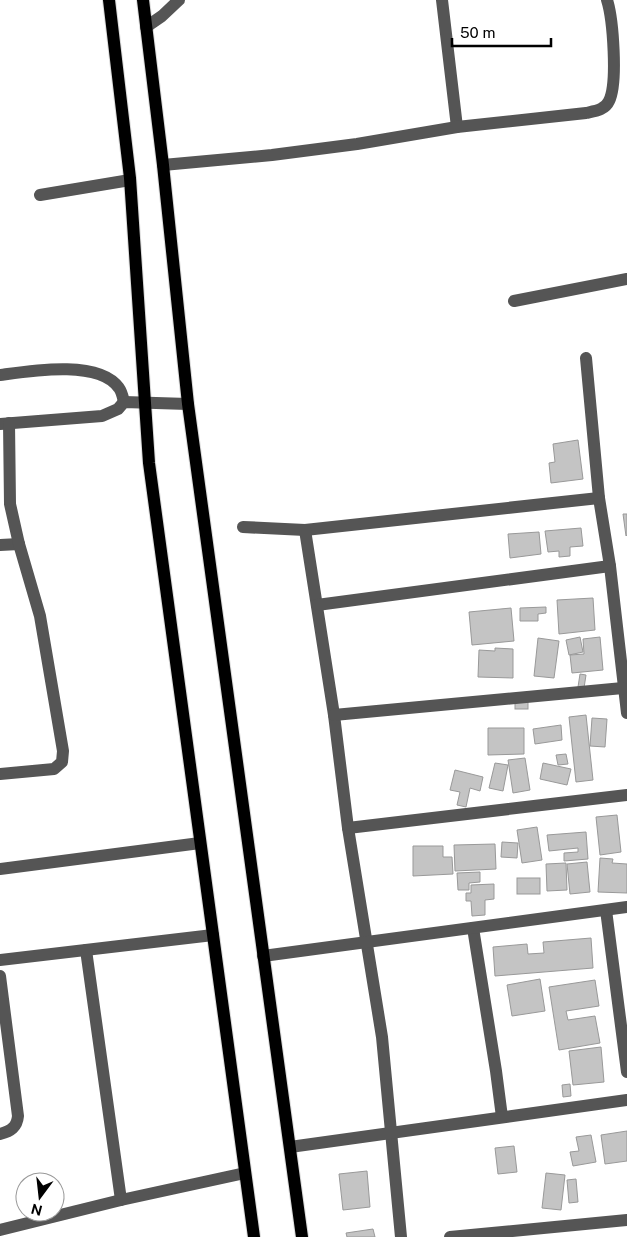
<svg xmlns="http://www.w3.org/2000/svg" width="627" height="1237" viewBox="0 0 627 1237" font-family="'Public Sans',sans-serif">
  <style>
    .building { fill: #c4c4c4; stroke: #999 }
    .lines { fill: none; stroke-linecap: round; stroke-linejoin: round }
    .major-casing { stroke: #dbdbdb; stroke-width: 14 }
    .minor { stroke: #555; stroke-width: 12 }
    .major { stroke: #000; stroke-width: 12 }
  </style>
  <rect width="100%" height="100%" fill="#fff"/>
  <g class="building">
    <path d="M578,440L583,479L551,483L549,463L555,462L553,444Z"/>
    <path d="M623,514H627V535L626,536Z"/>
    <path d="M581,528L583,546L570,547V556L559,557V551L548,552L545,531Z"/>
    <path d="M539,532L541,554L510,558L508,534Z"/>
    <path d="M593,598L595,630L559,634L557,600Z"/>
    <path d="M546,607V613L538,614V621H520V608Z"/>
    <path d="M511,608L514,641L472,645L469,612Z"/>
    <path d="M580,637L583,652L569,655L566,640Z"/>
    <path d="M600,637L603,670L572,673L570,655L584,654L583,639Z"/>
    <path d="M538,638L559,641L554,678L534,676Z"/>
    <path d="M495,648L513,649V678L478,677L479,650L495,651Z"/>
    <path d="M580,674L586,675L584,688L578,687Z"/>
    <rect x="515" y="701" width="13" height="8"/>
    <path d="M586,715L593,780L576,782L569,717Z"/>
    <path d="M592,718L607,719L605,747L590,746Z"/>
    <path d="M561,725L562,740L535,744L533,729Z"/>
    <path d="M488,728H524V754L488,755Z"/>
    <path d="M566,754L568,764L558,765L556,755Z"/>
    <path d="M525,758L530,790L513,793L508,760Z"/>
    <path d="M495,763L508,765L503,791L489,788Z"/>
    <path d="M543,763L571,769L567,785L540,779Z"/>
    <path d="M455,770L483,777L480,791L470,788L466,807L457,805L460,792L450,790Z"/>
    <path d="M617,815L621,852L600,855L596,817Z"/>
    <path d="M537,827L542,860L522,863L517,830Z"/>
    <path d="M586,832L588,859L564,861V853L578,852V848L549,851L547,835Z"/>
    <path d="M502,842L518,843L517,858L501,857Z"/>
    <path d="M495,844L496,869L455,871L454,845Z"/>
    <path d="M413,846H443V857H452L453,874L413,876Z"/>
    <path d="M600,858L613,859L612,863L627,864V893L598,892Z"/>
    <path d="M587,862L590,892L570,894L567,864Z"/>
    <path d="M566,863L567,890L547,891L546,864Z"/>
    <path d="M480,872V882L469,883V890H458L457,873Z"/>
    <rect x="517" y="878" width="23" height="16"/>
    <path d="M494,884V899L485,900V915L472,916L471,901H466V893H471V885Z"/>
    <path d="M591,938L593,968L495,976L493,947L527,944L528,954L544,953L543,942Z"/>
    <path d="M540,979L545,1011L512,1016L507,985Z"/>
    <path d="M595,980L599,1006L566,1011L568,1020L595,1016L600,1043L559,1050L549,987Z"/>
    <path d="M601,1047L604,1082L573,1085L569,1051Z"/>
    <path d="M570,1084L571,1096L563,1097L562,1085Z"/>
    <path d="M627,1131V1161L605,1164L601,1135Z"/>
    <path d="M591,1135L596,1162L573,1166L570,1152L579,1151L576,1137Z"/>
    <path d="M514,1146L517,1172L498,1174L495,1148Z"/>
    <path d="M367,1171L370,1207L343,1210L339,1174Z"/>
    <path d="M546,1173L565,1175L561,1210L542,1208Z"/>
    <path d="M576,1179L578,1202L569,1203L567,1180Z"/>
    <path d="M373,1229L375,1237H347L346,1233Z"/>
  </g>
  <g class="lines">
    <g class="major-casing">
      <g id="major">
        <path d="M109,0L130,178L149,463L254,1237"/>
        <path d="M143,0L163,165L188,404L302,1237"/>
      </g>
    </g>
    <g class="minor">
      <path d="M442,0L457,127"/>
      <path d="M146,27L162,16L179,0"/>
      <path d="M163,165L272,155L357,144L457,127L586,113C595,111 605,110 609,101C618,83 613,19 607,0"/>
      <path d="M40,195L130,180"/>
      <path d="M514,301L627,279"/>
      <path d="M586,358L599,498L610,566L627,713"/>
      <path d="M0,375C29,371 99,359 119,388C122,392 123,398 124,402"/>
      <path d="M0,424L102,416L118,409L124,402L188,404"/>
      <path d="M243,527L305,530L599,498"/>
      <path d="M305,530L334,715L348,828L382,1037L401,1237"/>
      <path d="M0,545L19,544"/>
      <path d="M317,605L610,566"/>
      <path d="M334,715L623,688"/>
      <path d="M0,774L54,769L62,762L63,751L40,616L19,544L10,504L9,423"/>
      <path d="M348,828L627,795"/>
      <path d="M0,869L200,843"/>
      <path d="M606,910L627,1072"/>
      <path d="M473,928L496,1071L502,1117"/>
      <path d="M86,950L121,1200"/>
      <path d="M263,956L627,907"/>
      <path d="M0,960L213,935"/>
      <path d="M0,976L18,1116C17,1127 11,1131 0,1134"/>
      <path d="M290,1147L627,1100"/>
      <path d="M0,1230L121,1200L245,1173"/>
      <path d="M450,1237L627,1220"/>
    </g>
    <use href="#major" class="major"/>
  </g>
  <g transform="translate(40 1197) rotate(195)"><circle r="24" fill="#ffffff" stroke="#999999"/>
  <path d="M0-4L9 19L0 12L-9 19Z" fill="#000000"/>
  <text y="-8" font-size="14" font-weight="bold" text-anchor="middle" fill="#000000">N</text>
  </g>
  <path d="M452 38v8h99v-8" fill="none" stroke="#000000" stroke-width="2.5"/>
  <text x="460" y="38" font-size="15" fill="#000000" stroke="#ffffff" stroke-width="4" paint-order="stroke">50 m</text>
</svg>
